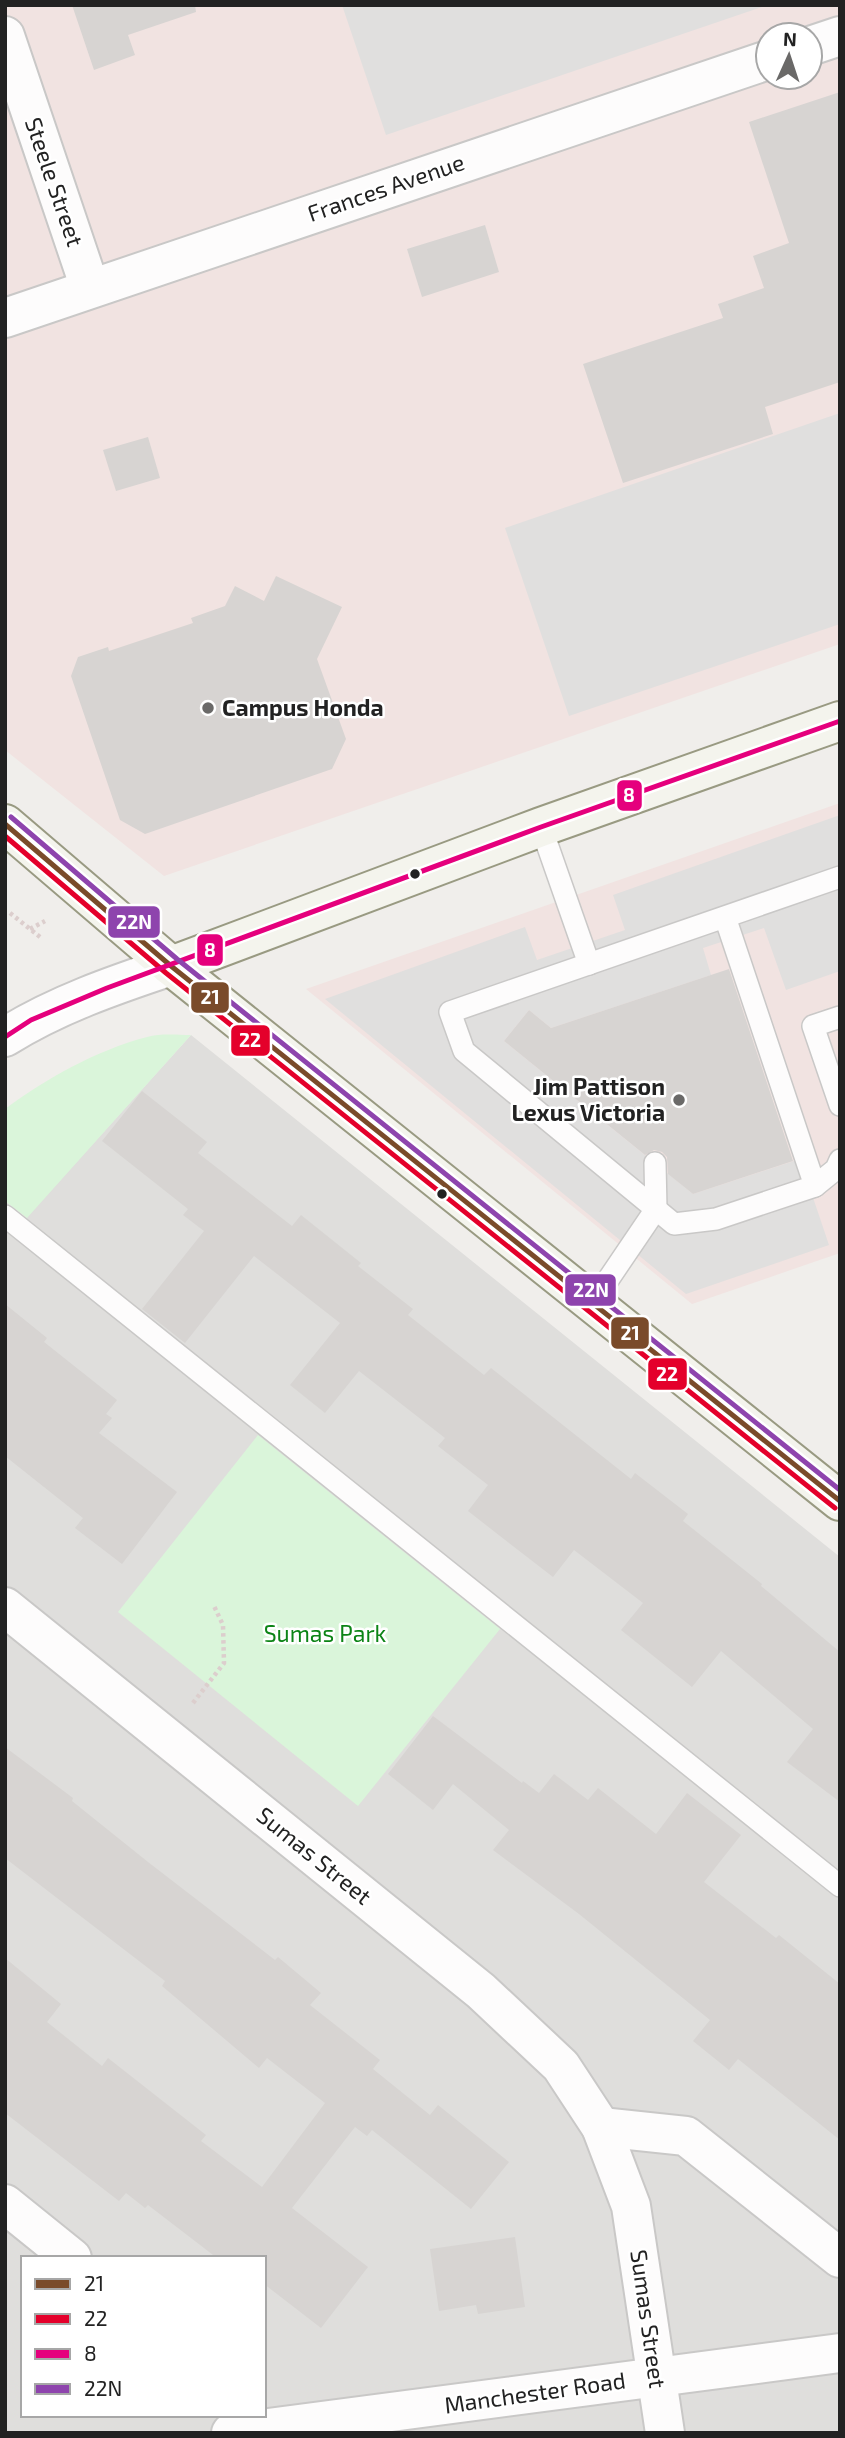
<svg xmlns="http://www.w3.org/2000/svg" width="845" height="2438" viewBox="0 0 845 2438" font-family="'Exo 2',sans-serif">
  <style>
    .residential { fill: #dfdedc; fill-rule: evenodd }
    .commercial { fill: #f1e3e1; fill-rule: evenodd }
    .park { fill: #daf5da }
    .parking { fill: #e0dfde }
    .building { fill: #d7d4d2 }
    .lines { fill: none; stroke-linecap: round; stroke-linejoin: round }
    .service-casing { stroke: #c9c8c7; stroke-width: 24 }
    .minor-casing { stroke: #c9c8c7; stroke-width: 42 }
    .tertiary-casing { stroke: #c9c8c7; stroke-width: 42 }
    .secondary-casing { stroke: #999a82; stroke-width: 42 }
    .path { stroke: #dccecd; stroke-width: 4.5; stroke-dasharray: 3.5 3.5; stroke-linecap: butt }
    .service { stroke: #fdfcfc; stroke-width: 21 }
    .minor { stroke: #fdfcfc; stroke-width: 38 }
    .tertiary { stroke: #fdfcfc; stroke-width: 38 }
    .secondary { stroke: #f4f4ed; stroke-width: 38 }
    .bus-1-casing { stroke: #fff; stroke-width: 10 }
    .bus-2-casing { stroke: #fff; stroke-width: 10 }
    .bus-3-casing { stroke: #fff; stroke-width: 10 }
    .bus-4-casing { stroke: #fff; stroke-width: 10 }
    .bus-1 { stroke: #7a4b2a; stroke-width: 5 }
    .bus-2 { stroke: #e4002b; stroke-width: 5 }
    .bus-3 { stroke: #e5007d; stroke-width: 5 }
    .bus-4 { stroke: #8e44ad; stroke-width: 5 }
    .poi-dot { fill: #6a6968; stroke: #fff; stroke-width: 2.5 }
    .bus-dot { fill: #222; stroke: #fff; stroke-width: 2.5 }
    .labels { text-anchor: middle; stroke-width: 5; stroke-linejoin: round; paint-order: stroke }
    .street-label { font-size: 23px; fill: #222; stroke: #fff }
    .poi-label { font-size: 23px; font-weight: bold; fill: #222; stroke: #fff; text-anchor: start }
    .park-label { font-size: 23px; fill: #0c8416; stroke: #fff }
    .line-badge { stroke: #fff; stroke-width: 2.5 }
    .badge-label { font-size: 19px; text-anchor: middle; font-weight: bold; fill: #fff }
  </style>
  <rect width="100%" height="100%" fill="#f0eeeb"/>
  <path class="residential" d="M191,1035L840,1557V2433H5V1201L26,1218ZM23,2258H264V2415H23Z"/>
  <g class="commercial">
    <path d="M5,5H840V644L164,876L5,750ZM768,35H810V77H768Z"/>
    <path d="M840,803V1253L692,1304L306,989Z"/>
  </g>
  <g class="park">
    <path d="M191,1035L27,1218L5,1201V1109C47,1078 97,1050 147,1037C161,1033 177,1035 191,1035Z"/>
    <path d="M258,1435L500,1629L358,1806L118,1612Z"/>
  </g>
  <g class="parking">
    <path d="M342,5H768L386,135Z"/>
    <path d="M840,413V624L569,716L505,528Z"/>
    <path d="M840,815V971L786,990L764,928L703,948L711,975L551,1028L529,1010L504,1041L693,1194L800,1159L829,1245L686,1294L325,999L525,927L537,960L625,930L613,895Z"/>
  </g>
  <g class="building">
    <path d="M72,5H195L196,12L128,35L135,55L94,70Z"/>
    <path d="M840,92V382L765,407L773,434L623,483L583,364L723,318L718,304L764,288L753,256L789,243L749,122Z"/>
    <path d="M485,225L499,272L422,297L407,249Z"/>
    <path d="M148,437L160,478L116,491L103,450Z"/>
    <path d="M276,576L342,607L317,659L346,739L332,769L145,834L120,820L71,676L78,657L108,647L109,651L193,623L191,618L225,606L235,586L264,601Z"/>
    <path d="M729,969L793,1161L693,1194L668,1174L667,1157L662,1152L654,1150L645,1155L504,1041L529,1010L551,1028Z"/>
    <path d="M142,1091L207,1142L198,1153L292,1226L301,1215L361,1263L358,1266L413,1309L408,1315L484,1375L491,1368L631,1479L635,1473L688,1514L683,1521L762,1584L761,1586L840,1652V1802L787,1762L813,1729L721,1651L692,1687L621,1630L643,1603L574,1550L553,1577L500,1536L468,1511L488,1485L438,1446L445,1438L359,1371L325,1413L290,1385L340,1323L254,1256L185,1343L142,1309L204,1231L183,1215L188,1209L102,1141Z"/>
    <path d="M5,1304L47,1338L44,1342L117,1400L106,1414L112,1418L99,1433L177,1492L122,1564L75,1528L83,1518L5,1456Z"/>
    <path d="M433,1716L522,1783L523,1781L539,1793L554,1774L588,1800L598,1788L656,1834L687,1793L741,1835L704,1882L776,1938L779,1935L840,1984V2140L738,2059L729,2070L693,2041L710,2020L579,1914L493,1850L509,1830L453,1784L433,1810L388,1774Z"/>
    <path d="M5,1747L73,1798L72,1801L148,1862L275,1960L278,1957L321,1993L310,2005L380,2060L373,2069L430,2115L438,2105L509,2162L471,2209L372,2130L367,2136L355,2127L292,2208L368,2267L321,2328L264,2284V2258H217L148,2205L145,2208L126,2193L119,2201L5,2113V1958L61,2004L47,2022L102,2066L108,2058L206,2135L201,2141L262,2187L325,2103L267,2058L259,2068L162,1986L165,1981L5,1858Z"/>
    <path d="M515,2237L525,2307L478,2314L476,2305L439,2311L430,2249Z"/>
  </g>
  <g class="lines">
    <g class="service-casing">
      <g id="service">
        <path d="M541,827L589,964"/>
        <path d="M725,917L815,1186L716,1219L674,1224L464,1051L450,1012L840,877"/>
        <path d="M840,1017L813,1026L840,1105"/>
        <path d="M815,1186L836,1169L840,1160"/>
        <path d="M5,1216L840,1886"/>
        <path d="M593,1302L656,1209L655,1163"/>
      </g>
    </g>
    <g class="minor-casing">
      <g id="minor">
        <path d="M5,36L90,288"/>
        <path d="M810,46L840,36"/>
        <path d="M5,318L768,60"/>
        <path d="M5,1607L481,1991L561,2066L601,2127L631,2206L665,2433"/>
        <path d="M601,2127L686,2136L840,2258"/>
        <path d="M5,2204L72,2258"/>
        <path d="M231,2433L840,2353"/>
      </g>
    </g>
    <g class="tertiary-casing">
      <path id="tertiary" d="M5,1037C56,1005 114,985 171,966"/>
    </g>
    <g class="secondary-casing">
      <g id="secondary">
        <path d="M5,824L171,966L840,1501"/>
        <path d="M171,966L541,827L840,721"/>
      </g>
    </g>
    <g class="path">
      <path d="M10,913L40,937"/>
      <path d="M30,929L45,921"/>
      <path d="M193,1703L224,1663L223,1625L214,1606"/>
    </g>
    <use href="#service" class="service"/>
    <use href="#minor" class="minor"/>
    <use href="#tertiary" class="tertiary"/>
    <use href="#secondary" class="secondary"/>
    <g class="bus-1-casing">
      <path id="bus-1" d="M5,824L171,966L840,1501"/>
    </g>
    <g class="bus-2-casing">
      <path id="bus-2" d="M5,836L166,973L835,1508"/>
    </g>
    <g class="bus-3-casing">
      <path id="bus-3" d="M5,1037L31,1020L107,988L541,827L840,721"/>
    </g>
    <g class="bus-4-casing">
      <path id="bus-4" d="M11,817L177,959L840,1490"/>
    </g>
    <use href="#bus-1" class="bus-1"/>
    <use href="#bus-2" class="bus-2"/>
    <use href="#bus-3" class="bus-3"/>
    <use href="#bus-4" class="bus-4"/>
  </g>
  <g class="poi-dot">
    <circle cx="208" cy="708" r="7"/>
    <circle cx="679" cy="1100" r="7"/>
  </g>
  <g class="bus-dot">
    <circle cx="415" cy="874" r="6"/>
    <circle cx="442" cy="1194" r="6"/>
  </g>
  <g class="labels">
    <g class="street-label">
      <text transform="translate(54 182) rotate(71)" y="8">Steele Street</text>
      <text transform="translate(386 188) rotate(-19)" y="8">Frances Avenue</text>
      <text transform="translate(314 1856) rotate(39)" y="8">Sumas Street</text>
      <text transform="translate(648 2319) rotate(82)" y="8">Sumas Street</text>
      <text transform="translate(535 2393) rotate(-8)" y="8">Manchester Road</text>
    </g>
    <g class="poi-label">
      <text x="222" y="716">Campus Honda</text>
      <text x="665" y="1095" text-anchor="end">Jim Pattison<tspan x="665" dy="26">Lexus Victoria</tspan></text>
    </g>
    <g class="park-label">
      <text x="325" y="1642">Sumas Park</text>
    </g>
  </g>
  <g class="line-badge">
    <rect x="616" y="779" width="27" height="33" rx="7" fill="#e5007d"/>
    <rect x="107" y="905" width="54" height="34" rx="7" fill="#8e44ad"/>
    <rect x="196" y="933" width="28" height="34" rx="7" fill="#e5007d"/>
    <rect x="190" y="981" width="40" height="33" rx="7" fill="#7a4b2a"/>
    <rect x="230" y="1024" width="41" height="33" rx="7" fill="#e4002b"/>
    <rect x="564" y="1273" width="53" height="34" rx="7" fill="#8e44ad"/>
    <rect x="610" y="1316" width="40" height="34" rx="7" fill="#7a4b2a"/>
    <rect x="647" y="1357" width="41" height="34" rx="7" fill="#e4002b"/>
  </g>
  <g class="badge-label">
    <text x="629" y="802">8</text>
    <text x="134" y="929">22N</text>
    <text x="210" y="957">8</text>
    <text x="210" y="1004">21</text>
    <text x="250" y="1047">22</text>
    <text x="591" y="1297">22N</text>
    <text x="630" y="1340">21</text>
    <text x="667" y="1381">22</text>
  </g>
  <rect width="845" height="2438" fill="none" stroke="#222222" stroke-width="14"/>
  <rect x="21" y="2256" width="245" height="161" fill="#ffffff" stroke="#a7a7a7" stroke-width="2"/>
  <rect x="35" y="2279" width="35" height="10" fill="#7a4b2a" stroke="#a7a7a7" stroke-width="2"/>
  <text x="84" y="2291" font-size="21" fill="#222222">21</text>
  <rect x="35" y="2314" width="35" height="10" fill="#e4002b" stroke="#a7a7a7" stroke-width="2"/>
  <text x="84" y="2326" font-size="21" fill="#222222">22</text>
  <rect x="35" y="2349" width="35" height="10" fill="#e5007d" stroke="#a7a7a7" stroke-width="2"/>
  <text x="84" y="2361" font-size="21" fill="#222222">8</text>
  <rect x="35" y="2384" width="35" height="10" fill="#8e44ad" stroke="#a7a7a7" stroke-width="2"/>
  <text x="84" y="2396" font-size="21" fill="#222222">22N</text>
  <g transform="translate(789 56) rotate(3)"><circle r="33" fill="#ffffff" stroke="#a7a7a7" stroke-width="2"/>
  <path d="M0-5L12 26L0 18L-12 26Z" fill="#6a6968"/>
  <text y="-10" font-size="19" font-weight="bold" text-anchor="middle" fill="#222222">N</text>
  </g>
</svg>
